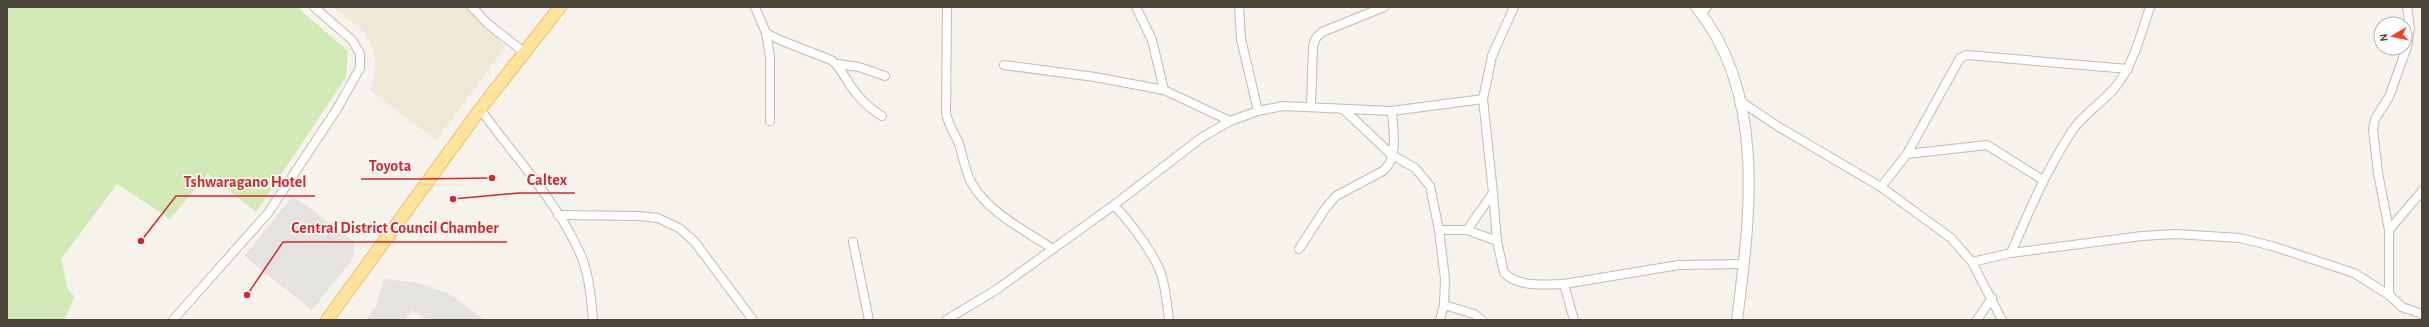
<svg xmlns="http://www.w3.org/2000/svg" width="2429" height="327" viewBox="0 0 2429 327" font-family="'Alegreya Sans',sans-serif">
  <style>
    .education { fill: #efe8d6 }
    .green { fill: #d2eab5 }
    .parking { fill: #e5e3e0 }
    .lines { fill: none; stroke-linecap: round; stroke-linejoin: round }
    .minor-casing { stroke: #c2bbae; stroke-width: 10 }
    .tertiary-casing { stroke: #c2bbae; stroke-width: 12 }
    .primary-casing { stroke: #e6c16a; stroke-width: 14 }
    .minor { stroke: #fff; stroke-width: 8 }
    .tertiary { stroke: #fff; stroke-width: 10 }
    .primary { stroke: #ffe39c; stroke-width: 12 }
    .leader { fill: none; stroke: #d62828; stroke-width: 1.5 }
    .callout-dot { fill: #d62828; stroke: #fff; stroke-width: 1.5 }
    .callout-label { font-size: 16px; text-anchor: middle; font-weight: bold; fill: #d62828; stroke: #fff; stroke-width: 3; stroke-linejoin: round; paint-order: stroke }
  </style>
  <rect width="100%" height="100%" fill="#f6f3ec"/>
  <path class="education" d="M332,7H470L505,47L436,140L370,90L376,67L372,45L361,29Z"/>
  <path class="green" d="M7,7H297L348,51L346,77L256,212L208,174L170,219L117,184L61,259L68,290L75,297L64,320H7Z"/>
  <g class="parking">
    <path d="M293,196L353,240L354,247V257L312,310L244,256Z"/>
    <path d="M384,279L420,283L449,294L485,320H427L412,310L405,320H366L376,306Z"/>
  </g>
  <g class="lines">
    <g class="minor-casing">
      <g id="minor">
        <path d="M472,7L488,24L525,53"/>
        <path d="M755,7L766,33L780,40L831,60C840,66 844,76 850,85C858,97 870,109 882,116"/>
        <path d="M947,7L946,113C949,127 955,133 959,144C963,156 965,171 971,182C987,212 1026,231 1053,249"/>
        <path d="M1136,7L1152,40L1164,90L1230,121"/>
        <path d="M1239,7L1241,39L1258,111"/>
        <path d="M1701,14L1707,7"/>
        <path d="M766,33L770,57V121"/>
        <path d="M837,64L859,67L885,76"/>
        <path d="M1004,65L1095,77L1164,90"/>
        <path d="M1740,101L1779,127L1881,187L1951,238L1972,262L2002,320"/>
        <path d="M1311,107L1313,46L1316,38L1322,32L1384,7"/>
        <path d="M480,109C512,153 557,202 579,251C589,272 591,297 593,320"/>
        <path d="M1344,110L1392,155L1415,168L1430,186L1439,230L1445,279L1444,305L1440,320"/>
        <path d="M1907,154L1987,145L2043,180"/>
        <path d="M1881,187L1907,154L1960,58L1967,55L2128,69"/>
        <path d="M1493,193L1497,241L1504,273C1520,288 1544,284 1564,284L1574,320"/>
        <path d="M1114,205C1129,221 1154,253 1161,274C1166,289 1167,304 1169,320"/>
        <path d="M558,215L639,216L658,218L679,228L694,241L753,320"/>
        <path d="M1439,230H1467L1497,241"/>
        <path d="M1467,230L1493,193L1483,99L1492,56L1514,7"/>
        <path d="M2389,230L2422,191"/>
        <path d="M853,242L869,320"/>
        <path d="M1299,249L1325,209L1336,196L1383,171C1399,158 1393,129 1392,111"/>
        <path d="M2011,253C2029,211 2047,169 2072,131C2084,113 2104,102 2117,85C2134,63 2141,33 2150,7"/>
        <path d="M1972,262L2011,253L2142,236L2175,234L2240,238L2272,246L2354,273L2389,295L2402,307L2422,314"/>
        <path d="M1564,284L1679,265L1743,264"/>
        <path d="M2389,295V230L2378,173L2373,129L2375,119L2389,97L2407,47L2410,27L2407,7"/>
        <path d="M1444,305L1474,314L1482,320"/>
        <path d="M173,320L268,213L337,109L360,68V54L352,40L314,7"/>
        <path d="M946,320L996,290L1114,205L1201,138L1230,121L1258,111L1283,106L1392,111L1483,99"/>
        <path d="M1977,320L1992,298"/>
      </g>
    </g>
    <g class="tertiary-casing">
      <path id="tertiary" d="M1696,7C1767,93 1750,218 1737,320"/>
    </g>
    <g class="primary-casing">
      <path id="primary" d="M327,320L484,104L560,7"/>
    </g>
    <use href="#minor" class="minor"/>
    <use href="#tertiary" class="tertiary"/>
    <use href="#primary" class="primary"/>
  </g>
  <path class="leader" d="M492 178L420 179H361M453 199L519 193H575M141 241L176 196H315M247 295L283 242H507"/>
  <g class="callout-dot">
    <circle cx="492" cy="178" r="4"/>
    <circle cx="453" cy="199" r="4"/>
    <circle cx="141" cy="241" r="4"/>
    <circle cx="247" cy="295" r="4"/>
  </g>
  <g class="callout-label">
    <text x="390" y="171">Toyota</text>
    <text x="547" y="185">Caltex</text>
    <text x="245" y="187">Tshwaragano Hotel</text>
    <text x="395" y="233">Central District Council Chamber</text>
  </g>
  <rect width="2429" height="327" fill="none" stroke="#4b4439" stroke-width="16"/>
  <g transform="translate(2393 36) rotate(261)"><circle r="19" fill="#ffffff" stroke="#b7b4b0"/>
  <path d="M0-3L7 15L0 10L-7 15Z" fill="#fc3f1d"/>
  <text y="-6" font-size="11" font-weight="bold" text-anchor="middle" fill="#4b4439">N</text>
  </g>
</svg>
